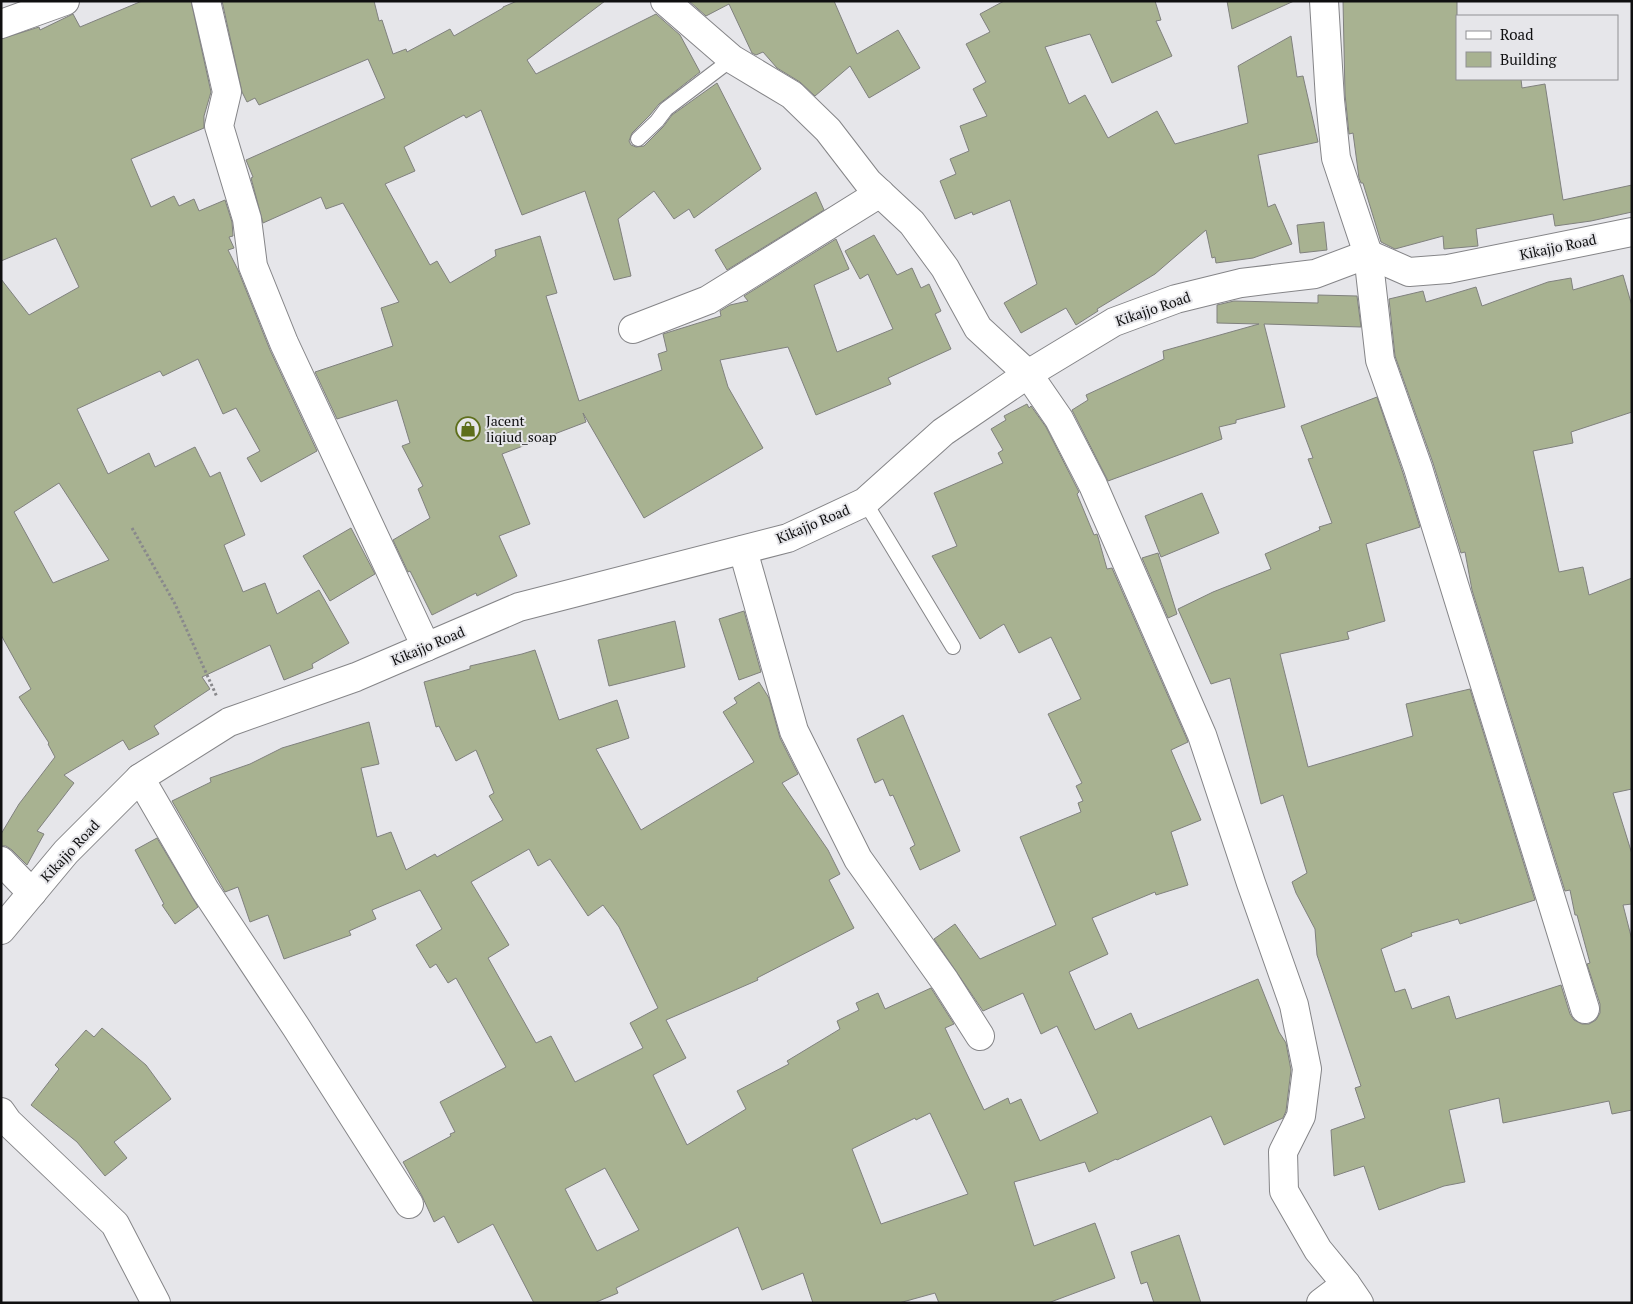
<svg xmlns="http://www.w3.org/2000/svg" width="1633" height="1304" viewBox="0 0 1633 1304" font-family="'PT Serif',serif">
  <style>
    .building { fill: #a8b291; stroke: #80817e; fill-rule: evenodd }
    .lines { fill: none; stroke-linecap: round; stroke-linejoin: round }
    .lane-casing { stroke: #858588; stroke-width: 16 }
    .street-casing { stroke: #858588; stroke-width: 30 }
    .path { stroke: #89898c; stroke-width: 3; stroke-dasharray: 2.5 2.5; stroke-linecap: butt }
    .lane { stroke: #fff; stroke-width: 14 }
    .street { stroke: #fff; stroke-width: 28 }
    .labels { text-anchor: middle; stroke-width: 4; stroke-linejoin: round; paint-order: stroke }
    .street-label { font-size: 14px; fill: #0f0f10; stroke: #e6e6ea }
    .poi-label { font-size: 14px; fill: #0f0f10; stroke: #e6e6ea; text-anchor: start }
  </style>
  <rect width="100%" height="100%" fill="#e6e6ea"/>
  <g class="building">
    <path d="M142,1H191L211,92L204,116V128L131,159L151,207L174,196L179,206L194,199L199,211L225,200L232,222L233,236L229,237L234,248L228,250L238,270L270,350L317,451L261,482L247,458L260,451L236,408L223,414L198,359L163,376L160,371L77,409L108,474L149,453L155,467L195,447L210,477L220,472L245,535L224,545L243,592L265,583L277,614L319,590L349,643L312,664L313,668L284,680L270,645L202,677L210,689L154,726L159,734L129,750L123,740L64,775L74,783L37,831L44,834L27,865L12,850L6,846H1V834L19,804L55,757L48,744L49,743L19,697L31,689L1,635V279L29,315L79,287L56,238L1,261V39L39,27L40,30L73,14L80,27ZM59,483L109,560L53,583L14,512Z"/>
    <path d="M222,1H374L379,21L382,20L393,54L406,49L407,52L450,29L454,36L503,8V7L517,1H605L527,60L536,74L656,14L680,35L700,72L659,104L650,115L632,133L629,141L631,145L636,147L644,146L663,127L672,115L717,83L761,169L694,218L689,209L674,219L654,191L618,219L631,276L614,280L585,191L522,215L481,110L466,118L464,115L404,147L415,171L385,184L430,265L437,261L450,283L496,256L495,250L540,236L557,293L546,296L579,401L662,370L658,354L667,351L663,334L721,316L720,311L730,305L748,301L744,296L836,239L849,269L814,285L837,352L893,329L868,274L860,279L845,251L874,235L897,275L912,268L921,288L929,284L941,311L935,314L951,349L888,378L891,384L816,415L788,347L720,360L728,387L763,448L644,518L583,413L586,422L502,454L530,524L499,536L517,576L477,596L476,593L432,615L410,571L408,572L393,540L430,518L418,489L423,486L402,446L410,443L397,400L337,419L315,372L393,346L381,308L399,302L343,203L326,209L321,197L263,223L251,178L253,177L246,160L385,98L368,59L259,105L255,98L247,102L242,92Z"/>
    <path d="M689,1H834L857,54L898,30L920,68L869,98L850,66L815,96L800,82L777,68L763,52L756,55L752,53L729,4L706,16Z"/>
    <path d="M1004,1H1155L1161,20L1156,21L1172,56L1112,83L1090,34L1045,47L1069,104L1085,95L1108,138L1157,111L1175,144L1248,123L1238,66L1291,36L1297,77L1303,76L1318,142L1258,155L1268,207L1275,204L1292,244L1253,258L1216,263L1215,257L1212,258L1206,230L1155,274L1097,309L1098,311L1076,325L1066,308L1021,333L1004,303L1037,284L1010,200L973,215L972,212L955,219L940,181L956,174L950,159L969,151L960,126L987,116L973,89L986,82L966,44L990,32L980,14Z"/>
    <path d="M1227,1H1294L1232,29Z"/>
    <path d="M1343,1H1457V79H1521L1522,88L1545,84L1563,200L1632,185V212L1591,221L1555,226L1553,214L1476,229L1478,246L1444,249L1443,236L1395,249L1381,242L1363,183H1361L1359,178L1353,133L1349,134L1345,94Z"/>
    <path d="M816,192L824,210L727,270L715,250Z"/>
    <path d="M1324,222L1327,250L1300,253L1297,225Z"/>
    <path d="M1623,275L1632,306V412L1571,432L1573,443L1533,451L1559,572L1583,567L1589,595L1632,578V789L1613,793L1632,854V904L1623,905L1632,940V1110L1612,1114L1609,1101L1503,1123L1499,1098L1449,1110L1465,1182L1444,1186L1379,1210L1364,1166L1334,1176L1331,1130L1365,1118L1355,1088L1361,1086L1317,955L1315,929L1296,893L1292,882L1307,873L1283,795L1261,804L1230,678L1211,684L1178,609L1213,592L1271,569L1265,554L1320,530L1319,527L1332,523L1308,459L1313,458L1301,426L1377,397L1403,473L1420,527L1366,544L1385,621L1347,632L1349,639L1280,654L1308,767L1413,736L1406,704L1470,689L1535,900L1460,924L1458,919L1411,933L1412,936L1381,949L1395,992L1405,989L1412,1009L1449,996L1456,1019L1561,985L1570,1014L1574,1020L1582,1024H1589L1596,1020L1600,1013V1004L1587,964L1590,963L1577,915H1575L1570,890L1565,891L1472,590L1465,552L1461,553L1433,463L1395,356L1389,299L1423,291L1426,302L1476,287L1482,306L1548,282L1571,278L1573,290Z"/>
    <path d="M1318,295L1357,296L1361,327L1264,324L1285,407L1236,420V423L1219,427L1222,439L1108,481L1072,410L1088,400L1086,395L1164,359L1163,351L1259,324L1217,323V305L1234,301L1318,303Z"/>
    <path d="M1027,404L1029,408L1031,406L1046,427L1079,492L1077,494L1094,535L1097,534L1098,537L1107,569L1112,568L1186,737L1188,742L1171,750L1201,820L1171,832L1188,885L1156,895L1155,892L1092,918L1108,954L1069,972L1095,1030L1131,1013L1138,1029L1258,979L1279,1032L1286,1043L1291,1070L1286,1111L1283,1118L1224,1145L1211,1116L1117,1160L1116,1159L1089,1172L1085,1162L1014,1182L1034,1246L1095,1223L1115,1278L1048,1303H939L935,1293L899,1303H813L803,1273L762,1290L738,1227L616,1288L618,1293L594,1303H534L493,1224L458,1243L444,1216L434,1222L422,1196L403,1162L451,1136L450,1134L455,1132L440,1102L506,1067L456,978L448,983L436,964L430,968L416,945L442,929L420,890L372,910L376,919L349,931L351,935L284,959L268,915L250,922L238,887L225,892L172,801L211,782L210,778L250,764L282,748L369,722L379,764L361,768L377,837L391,832L406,870L435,854L437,857L503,820L489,796L494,793L476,750L456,761L439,726L436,727L424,682L470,669V666L522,654L535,650L559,720L617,700L629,738L596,749L641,830L754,762L723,712L737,703L734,698L759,682L769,698L780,738L798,774L782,783L828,850L840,874L829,880L854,928L757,978L758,980L666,1020L686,1058L653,1075L687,1145L746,1109L737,1091L789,1064L787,1061L840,1029L837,1021L859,1010L856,1003L878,993L885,1009L931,988L954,1024L945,1028L984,1110L1008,1098L1010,1104L1021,1099L1040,1141L1098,1113L1057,1026L1041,1034L1023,993L983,1011L934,939L955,924L980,959L1056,925L1020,837L1081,812L1078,803L1083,801L1076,786L1082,783L1048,714L1081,699L1051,637L1019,653L1004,624L980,639L932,556L957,546L934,493L1003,463L998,453L1003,450L991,429L1006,420L1004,416ZM529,849L538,866L550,859L588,916L603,905L619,927L658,1008L630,1023L643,1048L575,1082L551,1036L536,1043L488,958L509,945L471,882ZM930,1113L968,1194L881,1224L852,1149L915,1118L916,1120ZM605,1168L639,1230L597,1251L565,1189Z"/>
    <path d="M1202,493L1219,533L1161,557L1145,516Z"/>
    <path d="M351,528L375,574L330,601L303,556Z"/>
    <path d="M1158,553L1177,614L1168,618L1142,558Z"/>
    <path d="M744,611L761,672L739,680L719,619Z"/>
    <path d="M675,621L685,667L609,686L598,640Z"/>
    <path d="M903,715L960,851L920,870L910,848L915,845L893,795L890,796L883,779L875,783L857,739Z"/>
    <path d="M157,838L198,907L175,924L162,905L164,904L135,850Z"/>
    <path d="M102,1028L146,1065L171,1099L114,1142L127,1158L105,1176L77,1142L31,1105L59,1069L55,1065L86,1030L94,1037Z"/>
    <path d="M1179,1235L1201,1303H1154L1147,1282L1141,1284L1131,1252Z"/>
  </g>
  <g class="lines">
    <g class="lane-casing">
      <g id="lane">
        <path d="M638,139L657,121L666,109L732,59"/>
        <path d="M865,502L953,647"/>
      </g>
    </g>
    <g class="street-casing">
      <g id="street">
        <path d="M206,1L227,92L219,126L247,219L253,266L284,343L426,647"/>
        <path d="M665,1L732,59L792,95L828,130L868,182L912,223L945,268L978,328L1028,374L1059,419L1093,485L1202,735L1251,883L1294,1005L1307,1069L1301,1116L1283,1152L1284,1191L1318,1250L1346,1284L1359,1303"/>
        <path d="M1324,1L1330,100L1336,158L1368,254L1380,360L1418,468L1585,1009"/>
        <path d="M1,24L65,1"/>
        <path d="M633,329L708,300L880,193"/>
        <path d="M743,550L794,731L858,859L945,981L980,1036"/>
        <path d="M140,778L205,890L296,1027L409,1204"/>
        <path d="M1,861L32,893"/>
        <path d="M1,930L66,852L140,778L229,722L356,677L519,607L788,538L865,502L943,432L1028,374L1114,322L1176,299L1241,283L1315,274L1368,254L1409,272L1448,269L1632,232"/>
        <path d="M1,1112L8,1122L115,1224L156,1303"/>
        <path d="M1321,1303L1346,1284"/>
      </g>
    </g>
    <path class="path" d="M132,528L175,604L217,697"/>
    <use href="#lane" class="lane"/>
    <use href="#street" class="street"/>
  </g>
  <defs>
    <g id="shop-ring" transform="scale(1.25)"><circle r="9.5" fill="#e6e6ea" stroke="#5e6f1c" stroke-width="1.5"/><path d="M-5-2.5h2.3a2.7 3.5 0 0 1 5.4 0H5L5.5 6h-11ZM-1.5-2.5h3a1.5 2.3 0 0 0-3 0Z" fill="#5e6f1c"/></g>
  </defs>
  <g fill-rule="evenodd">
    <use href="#shop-ring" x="468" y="429"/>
  </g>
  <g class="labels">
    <g class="street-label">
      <text transform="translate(1558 247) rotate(-12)" y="5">Kikajjo Road</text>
      <text transform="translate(1153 309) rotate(-19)" y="5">Kikajjo Road</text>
      <text transform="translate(813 524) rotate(-23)" y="5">Kikajjo Road</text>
      <text transform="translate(428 646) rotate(-23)" y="5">Kikajjo Road</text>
      <text transform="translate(70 851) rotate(-47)" y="5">Kikajjo Road</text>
    </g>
    <g class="poi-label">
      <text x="486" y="426">Jacent<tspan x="486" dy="16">liqiud_soap</tspan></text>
    </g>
  </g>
  <rect width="1633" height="1304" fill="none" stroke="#0f0f10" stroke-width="5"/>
  <rect x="1456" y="15" width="162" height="65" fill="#e6e6ea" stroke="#909093"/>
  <rect x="1466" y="31" width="25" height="8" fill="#ffffff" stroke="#909093"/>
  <text x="1500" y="40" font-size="15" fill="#0f0f10">Road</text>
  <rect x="1466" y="52" width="25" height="15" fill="#a8b291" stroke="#909093"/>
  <text x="1500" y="65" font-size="15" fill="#0f0f10">Building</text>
</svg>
